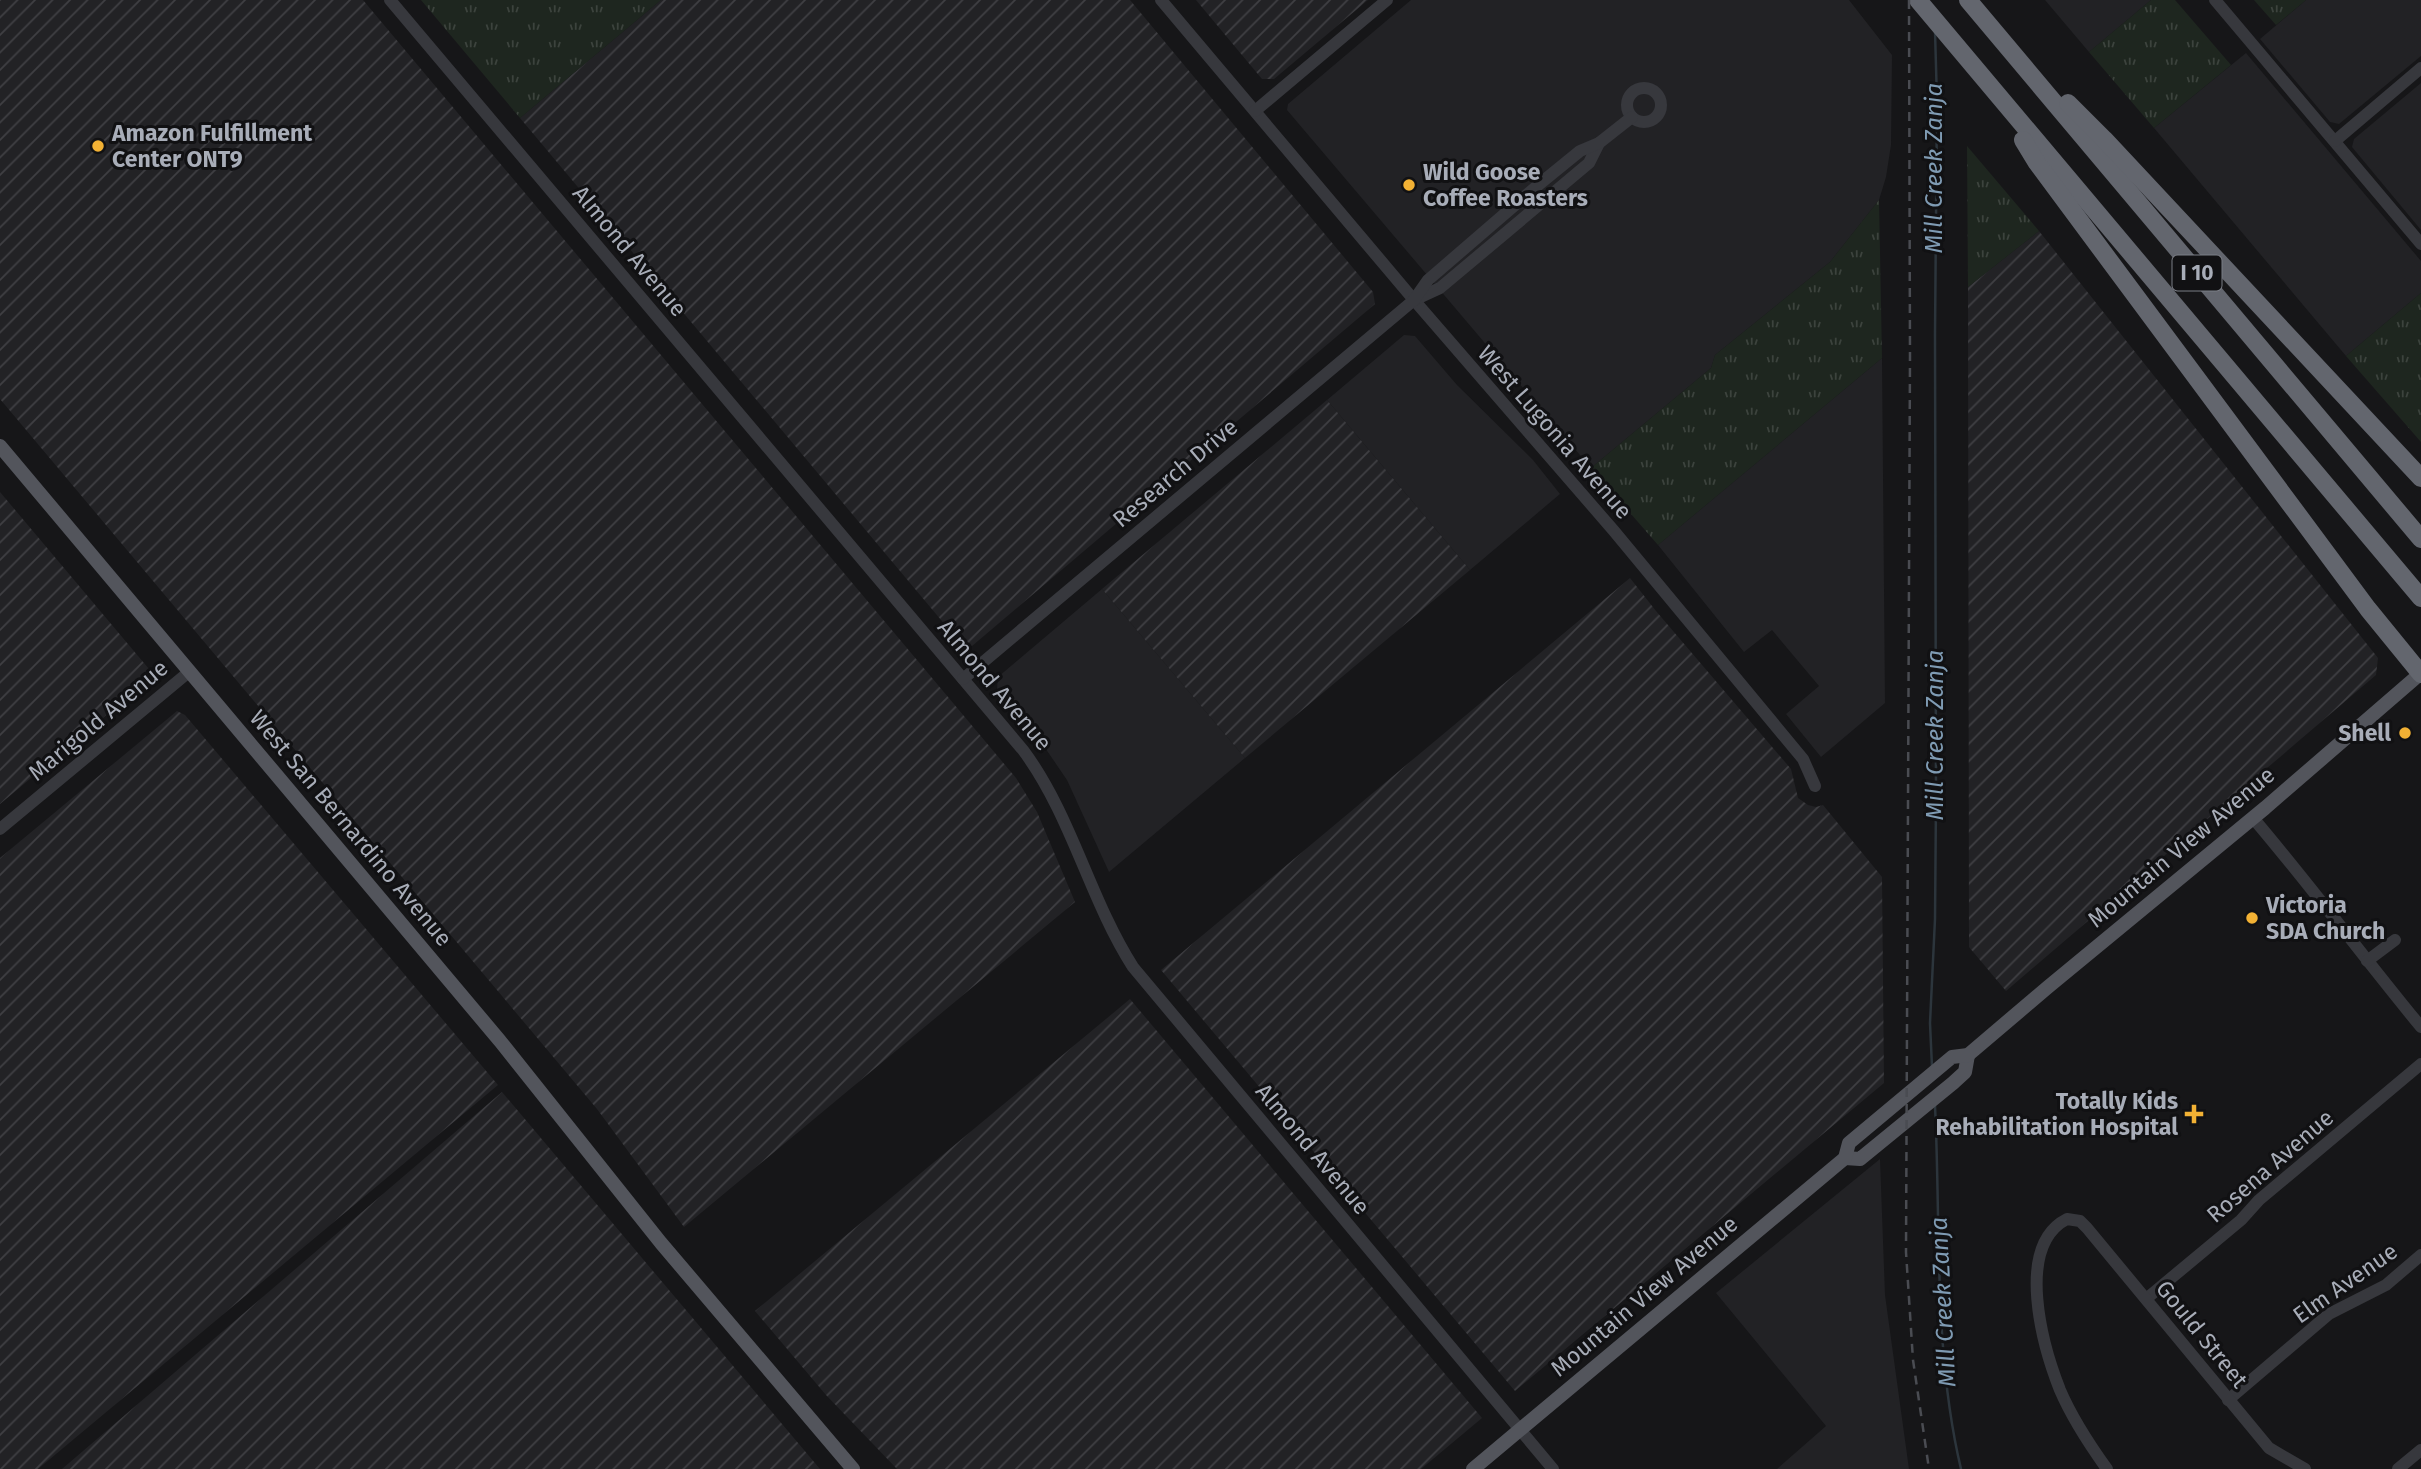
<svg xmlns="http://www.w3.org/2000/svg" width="2421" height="1469" viewBox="0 0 2421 1469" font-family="'Fira Sans',sans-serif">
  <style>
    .built { fill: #222225 }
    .industrial { fill: url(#industrial-furrows) }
    .grass { fill: url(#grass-tufts) }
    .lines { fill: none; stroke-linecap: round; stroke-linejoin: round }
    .stream { stroke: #2c353c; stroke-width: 2.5 }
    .minor { stroke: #37383d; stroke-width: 12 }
    .major { stroke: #53555c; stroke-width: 14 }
    .highway { stroke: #63666e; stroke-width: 18 }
    .rail { stroke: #4a4c52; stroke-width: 2.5; stroke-dasharray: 9 7; stroke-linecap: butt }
    .poi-dot { fill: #f2b134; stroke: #111113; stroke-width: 2.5 }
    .labels { text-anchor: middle; stroke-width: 6; stroke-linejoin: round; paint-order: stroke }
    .shield { fill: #111113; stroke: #7b7e86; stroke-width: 2 }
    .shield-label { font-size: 21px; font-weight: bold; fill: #a8adb8 }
    .poi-label { font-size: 23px; font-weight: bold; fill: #a8adb8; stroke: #111113; text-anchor: start }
    .street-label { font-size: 23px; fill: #a8adb8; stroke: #111113 }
    .water-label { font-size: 24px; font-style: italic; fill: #7f9bb3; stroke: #111113 }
  </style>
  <defs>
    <pattern id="industrial-furrows" width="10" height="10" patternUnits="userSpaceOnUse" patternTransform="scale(1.75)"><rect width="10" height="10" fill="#222225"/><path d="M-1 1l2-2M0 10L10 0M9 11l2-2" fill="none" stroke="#3f3f43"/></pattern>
    <pattern id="grass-tufts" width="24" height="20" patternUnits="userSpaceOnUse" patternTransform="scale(1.75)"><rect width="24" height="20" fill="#1e261f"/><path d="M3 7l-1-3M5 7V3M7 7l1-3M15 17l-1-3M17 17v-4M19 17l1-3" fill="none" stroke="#3c433d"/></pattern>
  </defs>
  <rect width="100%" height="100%" fill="#161618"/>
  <g class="built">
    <path d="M1411,0H1849L1892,55L1891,145L1886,177L1879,200L1830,262L1715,355L1711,368L1591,468L1287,110L1288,104Z"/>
    <path d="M2045,0H2151L2089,52Z"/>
    <path d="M2306,0H2421V56L2339,124L2330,122L2260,39Z"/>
    <path d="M2246,53L2421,261V293L2346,356L2154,128Z"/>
    <path d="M2421,83V230L2352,147L2354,139Z"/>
    <path d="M1404,335L1415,336L1457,385L1533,460L1560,494L1470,570L1327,400Z"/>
    <path d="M1882,358L1885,703L1821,757L1786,714L1819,686L1772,630L1744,652L1658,545Z"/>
    <path d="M1102,589L1245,758L1109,872L1067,780L1039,739L997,689L998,677Z"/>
    <path d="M1880,1159L1885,1295L1909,1469H1777L1826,1426L1716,1293Z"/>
  </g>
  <g class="industrial">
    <path d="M0,0H363L1016,778L1037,812L1075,902L684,1227L597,1109L0,399Z"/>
    <path d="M661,0H1130L1373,292L1375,304L972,646L962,645L520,118Z"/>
    <path d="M1196,0H1368L1274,79H1262Z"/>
    <path d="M2039,231L2378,658L2376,675L2006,991L1969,947L1968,287Z"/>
    <path d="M1327,400L1470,570L1245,758L1102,589Z"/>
    <path d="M0,492L149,669V673L147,681L0,804Z"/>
    <path d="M1630,578L1656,611L1791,769L1798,798L1808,805L1816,807L1823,805L1882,877L1884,1083L1515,1391L1161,970Z"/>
    <path d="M177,711L185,715L498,1085L38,1469H0V858Z"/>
    <path d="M1130,999L1482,1418L1421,1469H897L826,1395L755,1311Z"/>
    <path d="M502,1092L820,1469H62Z"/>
  </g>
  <g class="grass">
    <path d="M421,0H661L520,118Z"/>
    <path d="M2151,0H2175L2231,65L2154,128L2089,52Z"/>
    <path d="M2254,0H2306L2276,25Z"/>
    <path d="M1967,146L2039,231L1968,287Z"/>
    <path d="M1879,200L1882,358L1658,545L1591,468L1711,368L1715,355L1830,262Z"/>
    <path d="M2421,293V442L2346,356Z"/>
  </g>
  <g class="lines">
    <g class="stream">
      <path d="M1932,1067L1930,1023L1935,919L1936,800L1935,334L1937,102L1935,31"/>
      <path d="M1935,1106C1941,1226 1933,1351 1961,1469"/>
    </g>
    <g class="minor">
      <path d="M390,0L1023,750C1072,816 1089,898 1133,967L1553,1469"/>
      <path d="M1161,0L1414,300L1614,531L1803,759L1815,786"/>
      <path d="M2215,0L2421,244"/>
      <circle cx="1644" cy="105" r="17"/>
      <path d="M1255,111L1387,0"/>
      <path d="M2335,141L2421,68"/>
      <path d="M1414,300L1440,288L1589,163L1599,143"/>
      <path d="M963,679L1414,300L1428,280L1537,186L1580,151L1599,143L1632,117"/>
      <path d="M2253,818C2311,886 2364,958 2421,1027"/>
      <path d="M0,829L190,671"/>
      <path d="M2367,961L2395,940"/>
      <path d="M2146,1299L2241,1220L2259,1200L2421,1064"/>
      <path d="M2228,1400L2329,1314L2386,1285L2421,1255"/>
      <path d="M2107,1469C2089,1444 2072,1418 2060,1390C2043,1347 2014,1246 2067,1219L2080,1221L2087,1228L2269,1448L2305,1469"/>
      <path d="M2398,1469L2421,1450"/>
    </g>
    <g class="major">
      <path d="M0,446L500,1041L661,1243L853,1469"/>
      <path d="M1845,1158L1860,1159L1953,1083L1965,1072L1968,1055"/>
      <path d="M1473,1469L1845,1158L1849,1143L1952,1057L1968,1055L2048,987L2265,808L2421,673"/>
    </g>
    <g class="highway">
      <path d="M1918,0L2421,598"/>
      <path d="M1968,0L2421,539"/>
      <path d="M2068,103L2104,139L2421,478"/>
      <path d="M2023,140L2037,163L2368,609L2421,674"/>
    </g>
    <path class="rail" d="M1909,0L1910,356L1906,1252L1913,1360L1929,1469"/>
  </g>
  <g class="poi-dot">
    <circle cx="98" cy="146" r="7"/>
    <circle cx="1409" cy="185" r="7"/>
    <circle cx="2405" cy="733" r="7"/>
    <circle cx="2252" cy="918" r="7"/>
    <path d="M2190.5 1103.5h7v7h7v7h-7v7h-7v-7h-7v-7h7z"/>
  </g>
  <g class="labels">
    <rect class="shield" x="2172.5" y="255.5" width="49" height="35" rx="5"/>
    <g class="shield-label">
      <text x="2197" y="280">I 10</text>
    </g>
    <g class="poi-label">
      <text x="112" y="141">Amazon Fulfillment<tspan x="112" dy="26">Center ONT9</tspan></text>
      <text x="1423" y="180">Wild Goose<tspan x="1423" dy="26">Coffee Roasters</tspan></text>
      <text x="2391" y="741" text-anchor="end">Shell</text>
      <text x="2266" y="913">Victoria<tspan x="2266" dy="26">SDA Church</tspan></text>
      <text x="2178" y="1109" text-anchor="end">Totally Kids<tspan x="2178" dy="26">Rehabilitation Hospital</tspan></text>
    </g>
    <g class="street-label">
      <text transform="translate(630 251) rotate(50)" y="8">Almond Avenue</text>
      <text transform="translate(1555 432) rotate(49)" y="8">West Lugonia Avenue</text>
      <text transform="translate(1175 473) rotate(-40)" y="8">Research Drive</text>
      <text transform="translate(995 685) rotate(50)" y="8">Almond Avenue</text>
      <text transform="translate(98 720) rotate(-40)" y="8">Marigold Avenue</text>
      <text transform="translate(351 828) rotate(50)" y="8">West San Bernardino Avenue</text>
      <text transform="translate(2181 847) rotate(-40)" y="8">Mountain View Avenue</text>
      <text transform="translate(1313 1149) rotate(50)" y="8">Almond Avenue</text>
      <text transform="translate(2270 1166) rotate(-41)" y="8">Rosena Avenue</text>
      <text transform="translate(2345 1283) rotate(-35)" y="8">Elm Avenue</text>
      <text transform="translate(1644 1296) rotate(-40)" y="8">Mountain View Avenue</text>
      <text transform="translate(2202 1334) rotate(51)" y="8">Gould Street</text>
    </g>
    <g class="water-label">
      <text transform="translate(1934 168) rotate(-90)" y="8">Mill Creek Zanja</text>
      <text transform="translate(1935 735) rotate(-90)" y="8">Mill Creek Zanja</text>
      <text transform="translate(1943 1302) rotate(-93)" y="8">Mill Creek Zanja</text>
    </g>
  </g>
</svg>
